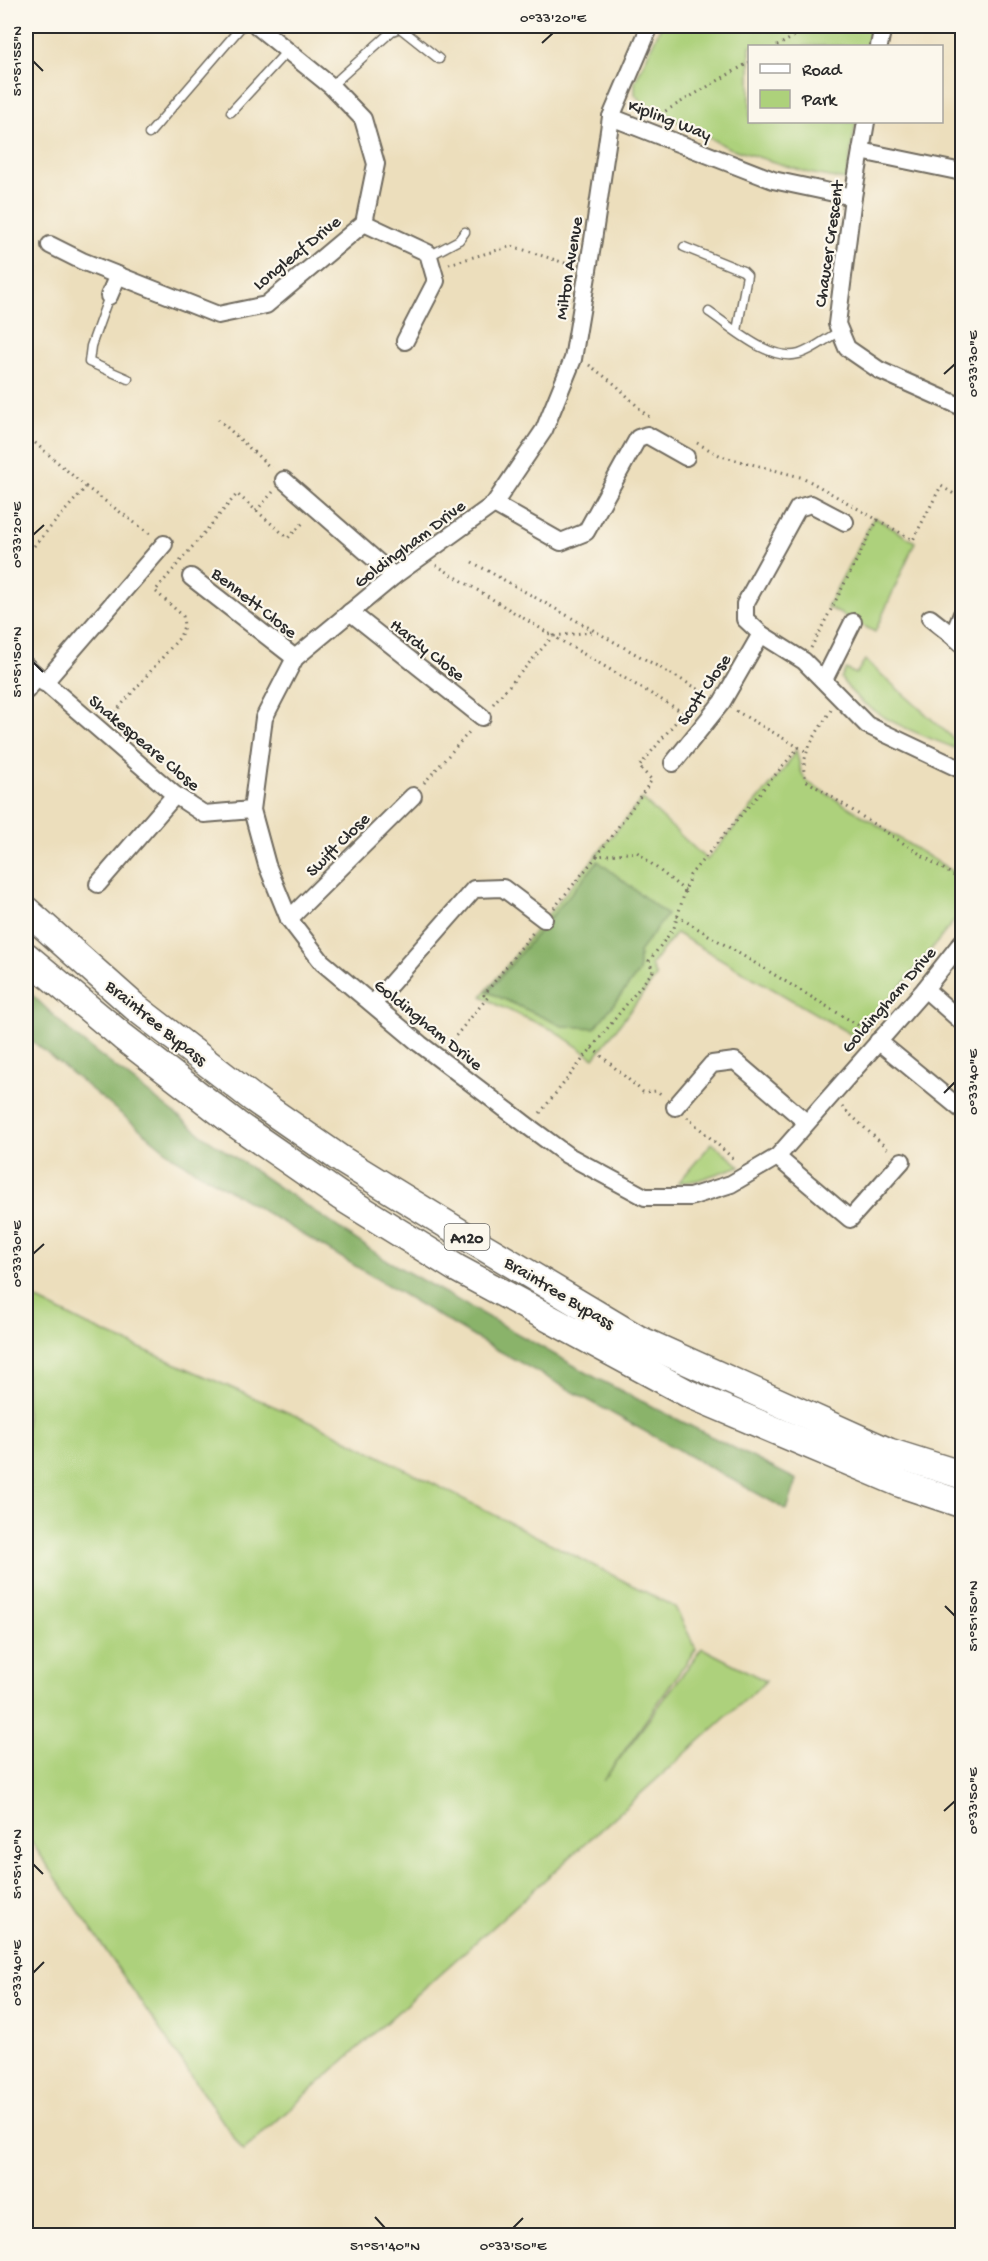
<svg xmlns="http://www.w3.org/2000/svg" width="988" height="2261" viewBox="0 0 988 2261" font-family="'Gochi Hand',sans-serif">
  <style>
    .green { fill: #add17b; stroke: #6c7e53; stroke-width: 1.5 }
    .forest { fill: #8ab36b; stroke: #5a6f4b; stroke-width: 1.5 }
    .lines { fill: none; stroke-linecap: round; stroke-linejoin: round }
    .service-casing { stroke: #6f6a5e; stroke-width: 11 }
    .minor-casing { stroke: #6f6a5e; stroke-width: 20 }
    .trunk-casing { stroke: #6f6a5e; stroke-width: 30 }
    .path { stroke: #6f6a5e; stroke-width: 3; stroke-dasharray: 1.5 4.5; stroke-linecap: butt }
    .service { stroke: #fff; stroke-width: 8 }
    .minor { stroke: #fff; stroke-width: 16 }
    .trunk { stroke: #fff; stroke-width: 27 }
    .ticks { fill: none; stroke: #2b2b2b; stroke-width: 2 }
    .labels { text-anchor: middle; stroke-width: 4.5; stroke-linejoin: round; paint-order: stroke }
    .shield { fill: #fbf7ec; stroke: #696865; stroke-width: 1.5 }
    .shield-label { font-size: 16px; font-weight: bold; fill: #2b2b2b }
    .street-label { font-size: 18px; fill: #2b2b2b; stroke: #fbf7ec }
    .neatline { fill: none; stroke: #2b2b2b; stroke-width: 2 }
    .ticks-label { font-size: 15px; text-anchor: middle; fill: #2b2b2b }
  </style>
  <rect width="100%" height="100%" fill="#fbf7ec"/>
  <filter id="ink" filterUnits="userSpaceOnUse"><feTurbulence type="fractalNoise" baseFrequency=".0167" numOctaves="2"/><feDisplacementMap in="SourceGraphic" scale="12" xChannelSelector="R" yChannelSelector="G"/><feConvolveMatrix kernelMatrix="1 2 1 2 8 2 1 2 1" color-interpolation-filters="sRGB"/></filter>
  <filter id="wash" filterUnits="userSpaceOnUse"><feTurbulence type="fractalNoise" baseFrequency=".008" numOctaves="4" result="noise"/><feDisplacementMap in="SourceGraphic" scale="24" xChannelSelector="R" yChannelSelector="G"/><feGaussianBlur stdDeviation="1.35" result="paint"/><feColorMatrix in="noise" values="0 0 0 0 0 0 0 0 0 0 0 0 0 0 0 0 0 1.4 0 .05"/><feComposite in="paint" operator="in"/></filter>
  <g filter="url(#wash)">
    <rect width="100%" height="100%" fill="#ecdebc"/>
    <g class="green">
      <path d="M661,26H871L868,46H750V122H856L846,180L809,173L729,148L647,106L635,95V82Z"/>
      <path d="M874,517L915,542L875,632L827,607Z"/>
      <path d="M865,660L962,746V751C921,734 866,718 841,678L846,669L856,674Z"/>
      <path d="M796,750L801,771L806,781L962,877V911L859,1039L676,933L651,965L656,977L594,1058L553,1030L497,1005L482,996L642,799L707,860L785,768Z"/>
      <path d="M712,1143L740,1166L698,1180L678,1183Z"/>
      <path d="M26,1294L87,1325L326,1429L675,1607L696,1649L603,1781L702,1648L766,1681L243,2151L26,1834Z"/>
    </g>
    <g class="forest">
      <path d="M598,861L667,915L639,952V972L595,1028L562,1026L488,992Z"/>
      <path d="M26,989L75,1036L205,1137L386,1260L598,1379L797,1480L787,1510L474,1337L175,1158L26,1036Z"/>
    </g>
  </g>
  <g filter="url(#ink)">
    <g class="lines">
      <g class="service-casing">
        <g id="service">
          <path d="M331,86L392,31L400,28L439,59"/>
          <path d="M231,112L288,50"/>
          <path d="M149,134L242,26"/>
          <path d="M684,247L743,271L747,275L737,331"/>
          <path d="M429,256L459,240L465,232"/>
          <path d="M109,296L91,346L89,362L128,379"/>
          <path d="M709,312C733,328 769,362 799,354C813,350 827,338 840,331"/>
        </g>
      </g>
      <g class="minor-casing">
        <g id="minor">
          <path d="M650,26L611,117L593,240L573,359L544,430L494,504L394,576L295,658L264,718L252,810L267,865L289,919L322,962L420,1044L529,1127L567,1155L645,1197H690L731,1184L777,1157L925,989L962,942"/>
          <path d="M879,46L883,26"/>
          <path d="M611,117L773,180L853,197"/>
          <path d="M866,122L853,197L837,324L847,348L879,370L962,407"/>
          <path d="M861,151L962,172"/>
          <path d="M364,223L428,253L436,281L405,341"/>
          <path d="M50,245L82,261L218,315L266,305L364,223L376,164L363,119L331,86L257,26"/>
          <path d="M109,296L118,275"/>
          <path d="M284,480L394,576"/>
          <path d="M494,504L561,542L586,532L638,438L647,435L686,457"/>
          <path d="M845,522L811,504L798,508L745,604V619L761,634L804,661L867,725L962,770"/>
          <path d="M191,577L295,658"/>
          <path d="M350,612L482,717"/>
          <path d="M962,614L953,636L962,644"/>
          <path d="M930,618L953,636"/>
          <path d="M26,666L175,795L204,814L252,810"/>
          <path d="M824,680L853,622"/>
          <path d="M44,683L164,544"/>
          <path d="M26,691L38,677"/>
          <path d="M673,763L722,702L761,634"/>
          <path d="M98,884L175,795"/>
          <path d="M289,919L413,796"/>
          <path d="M925,989L962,1022"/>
          <path d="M373,1004L474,889L503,888L544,919"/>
          <path d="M878,1041L962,1110"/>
          <path d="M675,1107L712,1064L735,1061L806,1122"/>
          <path d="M777,1157L850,1219L902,1161"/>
        </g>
      </g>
      <g class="trunk-casing">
        <g id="trunk">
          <path d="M26,910L135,1007L254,1099L342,1160L467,1237L638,1339L889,1452L962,1475"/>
          <path d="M26,956L123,1037L236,1124L340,1196L456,1268L689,1394L902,1484L962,1504"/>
        </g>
      </g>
      <g class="path">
        <path d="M777,46L813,26"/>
        <path d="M655,117L750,62"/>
        <path d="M449,264L512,246L571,265"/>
        <path d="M589,365L616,385L646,415L652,418"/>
        <path d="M218,419L271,468"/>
        <path d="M26,435L86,487"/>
        <path d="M697,443L721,456L804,478L913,540L941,486L962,499"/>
        <path d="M256,511L273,492"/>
        <path d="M26,555L86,487L150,534"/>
        <path d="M472,562L707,694"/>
        <path d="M436,565L553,636L592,632"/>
        <path d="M811,648L878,519"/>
        <path d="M493,704L553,636L689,716"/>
        <path d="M831,710C820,729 795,759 807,781L962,881"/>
        <path d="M736,711L807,752"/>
        <path d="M111,717L180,637L184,626L183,616L155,591L237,494L288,538L305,521"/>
        <path d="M424,783L471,730"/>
        <path d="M597,856L652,780L639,767L683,713"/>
        <path d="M554,908L597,856L637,852L685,891"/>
        <path d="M677,916L866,1030"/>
        <path d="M448,1045L488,997L484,995L534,931"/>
        <path d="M592,1048L643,1092L657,1091L662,1095"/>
        <path d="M842,1107L890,1151"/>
        <path d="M540,1113L653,971L649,961L674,928L690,875L799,747"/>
        <path d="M687,1117L736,1161"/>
      </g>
      <use href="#service" class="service"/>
      <use href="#minor" class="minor"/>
      <use href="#trunk" class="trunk"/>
    </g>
  </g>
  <path class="ticks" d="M542,43L553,33M33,61L43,71M944,374L955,364M33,535L44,525M33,662L43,672M944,1093L955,1082M33,1254L44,1244M945,1606L955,1616M944,1811L955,1801M33,1864L43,1874M33,1973L44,1962M375,2217L385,2228M513,2228L523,2218"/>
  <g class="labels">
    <rect class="shield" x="444.5" y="1224" width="45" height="26" rx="4.5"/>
    <g class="shield-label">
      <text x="467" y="1243">A120</text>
    </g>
    <g class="street-label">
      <text transform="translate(670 119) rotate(21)" y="6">Kipling Way</text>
      <text transform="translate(828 244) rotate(-82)" y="6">Chaucer Crescent</text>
      <text transform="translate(296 252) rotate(-39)" y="6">Longleaf Drive</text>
      <text transform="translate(568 268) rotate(-81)" y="6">Milton Avenue</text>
      <text transform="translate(409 543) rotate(-37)" y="6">Goldingham Drive</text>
      <text transform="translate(255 602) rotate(38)" y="6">Bennett Close</text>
      <text transform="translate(428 649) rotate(38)" y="6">Hardy Close</text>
      <text transform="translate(703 689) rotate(-56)" y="6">Scott Close</text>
      <text transform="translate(145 742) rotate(40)" y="6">Shakespeare Close</text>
      <text transform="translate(337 844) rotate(-45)" y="6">Swift Close</text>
      <text transform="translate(888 999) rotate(-49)" y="6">Goldingham Drive</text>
      <text transform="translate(157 1022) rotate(39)" y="6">Braintree Bypass</text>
      <text transform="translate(429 1024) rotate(39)" y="6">Goldingham Drive</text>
      <text transform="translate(560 1292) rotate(31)" y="6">Braintree Bypass</text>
    </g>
  </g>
  <rect width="988" height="2261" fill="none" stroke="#fbf7ec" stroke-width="66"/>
  <rect x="748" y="45" width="195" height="78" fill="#fbf7ec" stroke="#a8a59f" stroke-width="1.5"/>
  <rect x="760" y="64" width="30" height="9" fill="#ffffff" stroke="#a8a59f" stroke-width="1.5"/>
  <text x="802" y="75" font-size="18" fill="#2b2b2b">Road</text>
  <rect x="760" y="90" width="30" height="18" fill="#add17b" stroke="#a8a59f" stroke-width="1.5"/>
  <text x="802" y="105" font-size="18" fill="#2b2b2b">Park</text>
  <rect x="33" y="33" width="922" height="2195" class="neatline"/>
  <g class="ticks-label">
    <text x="553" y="22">0°33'20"E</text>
    <text transform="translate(16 61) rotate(-90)" y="5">51°51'55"N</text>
    <text transform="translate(972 364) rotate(-90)" y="5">0°33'30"E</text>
    <text transform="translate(16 535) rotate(-90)" y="5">0°33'20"E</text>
    <text transform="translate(16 662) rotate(-90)" y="5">51°51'50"N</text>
    <text transform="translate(972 1082) rotate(-90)" y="5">0°33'40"E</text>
    <text transform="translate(16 1254) rotate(-90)" y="5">0°33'30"E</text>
    <text transform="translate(972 1616) rotate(-90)" y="5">51°51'50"N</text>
    <text transform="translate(972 1801) rotate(-90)" y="5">0°33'50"E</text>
    <text transform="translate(16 1864) rotate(-90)" y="5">51°51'40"N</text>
    <text transform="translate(16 1973) rotate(-90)" y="5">0°33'40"E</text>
    <text x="385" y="2250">51°51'40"N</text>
    <text x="513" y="2250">0°33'50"E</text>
  </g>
</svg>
